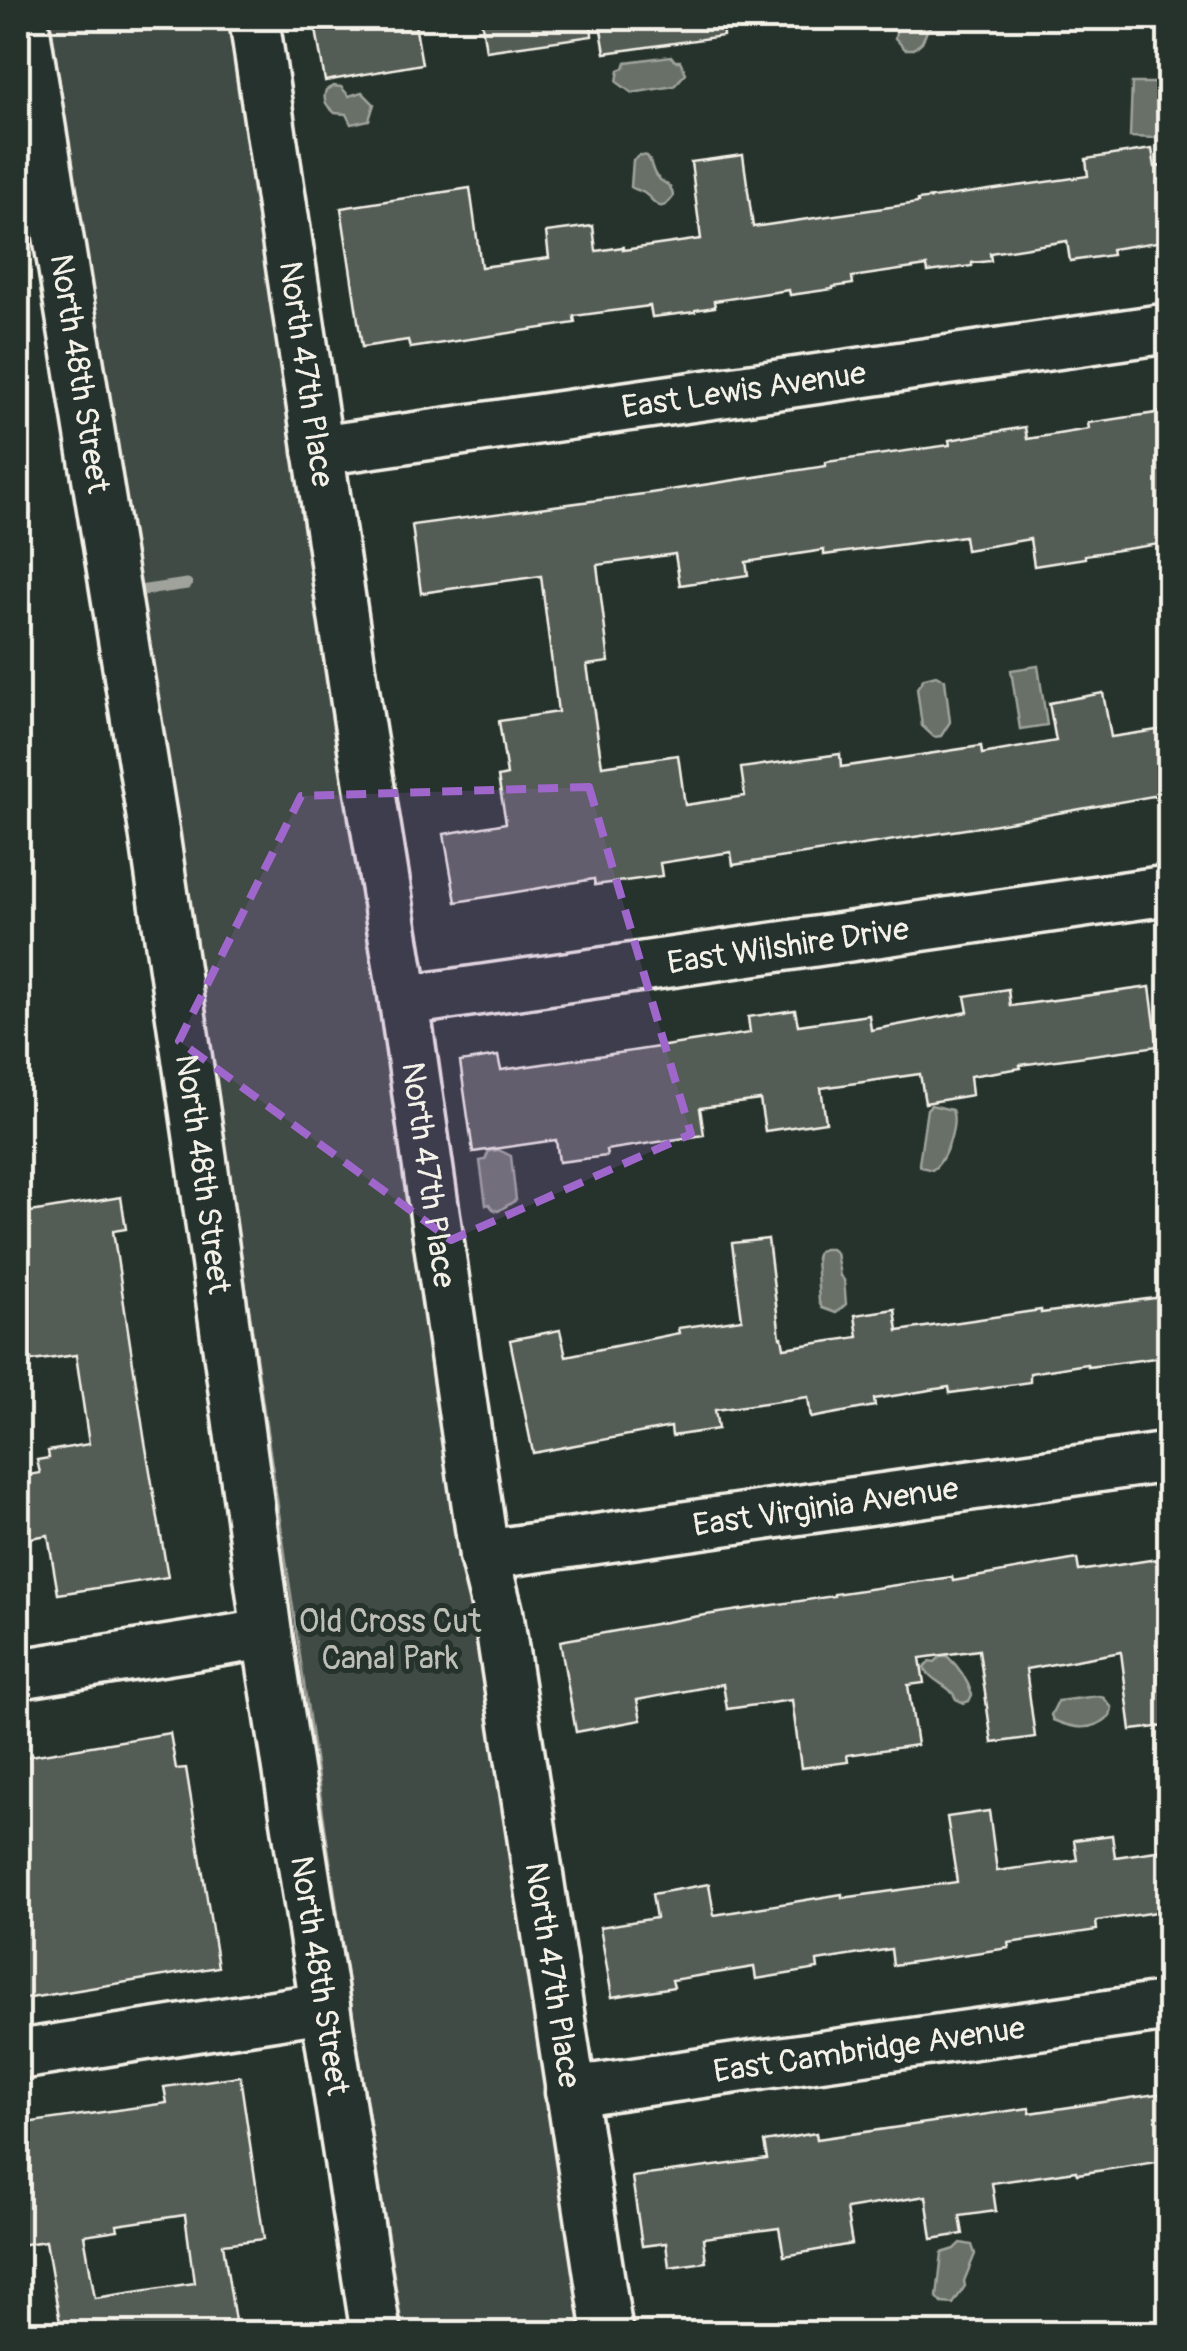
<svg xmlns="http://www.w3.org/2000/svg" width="1187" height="2351" viewBox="0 0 1187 2351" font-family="Pangolin,sans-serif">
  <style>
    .green { fill: #414b45; stroke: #9a9e96; stroke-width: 2.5 }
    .water { fill: #676f68; stroke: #9fa39b; stroke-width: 2.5 }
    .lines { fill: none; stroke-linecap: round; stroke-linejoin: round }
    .stream { stroke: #9fa39b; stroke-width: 11 }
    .building { fill: #525c55; stroke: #f4f1e8; stroke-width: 2.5; fill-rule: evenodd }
    .minor-casing { stroke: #f4f1e8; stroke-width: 55 }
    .minor { stroke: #26332d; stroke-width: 48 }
    .marked { fill: #9f67cb; fill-opacity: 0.2; stroke: #9f67cb; stroke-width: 8; stroke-dasharray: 20 12; stroke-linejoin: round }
    .labels { text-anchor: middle; stroke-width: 10; stroke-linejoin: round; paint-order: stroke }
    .street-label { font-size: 32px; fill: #f4f1e8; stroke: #26332d }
    .park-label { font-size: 32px; fill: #bebfb7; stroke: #26332d }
  </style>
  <rect width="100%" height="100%" fill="#26332d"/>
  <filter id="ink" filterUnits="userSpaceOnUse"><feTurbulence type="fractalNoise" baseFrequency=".01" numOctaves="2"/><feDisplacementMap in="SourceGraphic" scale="20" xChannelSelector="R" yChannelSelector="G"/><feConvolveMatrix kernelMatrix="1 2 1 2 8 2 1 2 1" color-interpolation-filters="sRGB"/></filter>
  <g filter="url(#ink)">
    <g class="green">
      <path d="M50,18H235L590,2333H403L350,1997L224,1138L123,503Z"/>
      <path d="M18,423L31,513L18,515Z"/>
    </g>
    <g class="water">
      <path d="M913,18H939L928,29L922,42L914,49H905L895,38C896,24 903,24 913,18Z"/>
      <path d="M671,56L675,61H680L686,73L674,86L632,93L617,82L619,70L624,68L626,62Z"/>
      <path d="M1132,83H1161L1158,138L1130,137Z"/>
      <path d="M333,86L341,87L349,96L362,92L374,104L369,120L351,124L346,114L335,113C327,106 322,101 326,90Z"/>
      <path d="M640,155L647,156C652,162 651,169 656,176C663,185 672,182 673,197C659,216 656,201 644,193C640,190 635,190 631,187L633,160Z"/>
      <path d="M1038,666L1047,725L1020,729L1011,670Z"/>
      <path d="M936,675L945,680L950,722L941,736L934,737L922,726L917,688L924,678Z"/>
      <path d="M931,1105L952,1110C958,1125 945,1162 932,1170L921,1167L919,1164L927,1109Z"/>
      <path d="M499,1150L511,1156L516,1200L498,1211L493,1209L489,1204L486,1205L480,1161L485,1160L489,1151Z"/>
      <path d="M824,1249H831L836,1253L840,1276L844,1280L846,1304L836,1313L822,1308L819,1302L816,1258L818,1251Z"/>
      <path d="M941,1656H947C959,1667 967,1678 972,1695L969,1701L964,1703L956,1699C950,1684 932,1683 924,1668L930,1661L935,1662Z"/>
      <path d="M1098,1696L1104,1698L1112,1708L1110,1716C1092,1732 1074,1729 1053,1720L1051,1715L1058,1701Z"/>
      <path d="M961,2243L972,2245L975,2254L964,2281L965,2286L953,2304L942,2303L937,2297L942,2253L955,2249Z"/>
    </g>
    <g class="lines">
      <path class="stream" d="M125,593L187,584"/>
    </g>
    <g class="building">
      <path d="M314,18H414L422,64L325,81Z"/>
      <path d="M481,18H591L592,36L486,51Z"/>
      <path d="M599,18H722L723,36L605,53Z"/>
      <path d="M1152,149L1155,167L1170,165V240L1111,249L1112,255L1070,261L1067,241L990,253L991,261L972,263V266L928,272L927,266L852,277L853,284L833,287V289L790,295L789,290L714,301L715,307L695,310V312L652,317L650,306L574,316L575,323L410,348L408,340L362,347L341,208L470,188L481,267L549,258L546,232L593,226L596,251L623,247V250L701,239L691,162L743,155L753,227L918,203V200L1088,176L1086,159Z"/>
      <path d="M1170,411V530L1164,531L1166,543L1085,555V558L1034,566L1030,539L966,550L964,536L824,555V550L746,562L748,575L680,585L675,554L597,565L609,662L587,665L602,766L678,755L685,805L745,796L741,768L840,754L841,767L981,746L982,754L1056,741L1049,703L1103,693L1111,737L1170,728V793L985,826L733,865L731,852L660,863L662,876L595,885L594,879L456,902L444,834L506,823L498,777L507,775L499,721L558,712L541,576L421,593L412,525L651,493L826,466V462L950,445L949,440L1025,427L1027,439L1089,429L1088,423Z"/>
      <path d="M1150,987L1158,1046L1020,1065L1021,1068L970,1076L972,1095L925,1103L920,1074L821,1088L826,1122L765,1131L760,1100L700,1108L704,1135L606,1150L607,1156L559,1162L556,1140L473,1152L460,1062L498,1056L501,1070L632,1051L750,1033L748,1017L795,1010L798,1025L869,1015L871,1030L968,1012L965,996L1008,989L1010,1006Z"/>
      <path d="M121,1197L126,1229L113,1231L144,1436L168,1577L58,1594L48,1535L18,1540V1477L40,1473L37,1460L49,1458L48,1451L89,1444L76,1355L18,1363V1214Z"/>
      <path d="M768,1239L780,1337H782L784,1348L858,1337L855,1315L895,1309L898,1331L1041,1310V1313L1170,1296V1356L1088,1367L1087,1364L1030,1373V1382L950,1393L949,1387L874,1399L875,1406L811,1418L808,1397L715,1410L718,1429L672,1436L671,1427L533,1453L510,1340L560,1330L566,1356L679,1333L678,1328L742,1319L732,1243Z"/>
      <path d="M1170,1557V1642L1156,1644L1167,1726L1131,1730L1121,1652L1026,1669L1035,1737L992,1743L979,1650L920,1658L924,1683L908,1685L917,1745L847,1755L848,1762L801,1768L792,1700L727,1709L723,1684L637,1700L641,1720L576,1732L560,1641L699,1616L834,1596V1594L952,1577L953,1581L1077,1559L1079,1571Z"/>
      <path d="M170,1733L176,1769L186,1768L218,1967L18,2000V1758Z"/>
      <path d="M989,1811L997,1871L1077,1860L1074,1840L1112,1835L1115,1857L1170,1849V1910L1096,1921L1097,1930L1008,1943L1009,1948L893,1965L891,1949L817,1961L818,1969L756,1979L754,1967L672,1980L674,1987L612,1997L600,1927L656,1918L652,1894L709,1884L714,1915L842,1894V1898L957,1882L947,1817Z"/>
      <path d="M240,2076L264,2239L223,2244L237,2334H62L46,2241L18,2245V2124L167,2103L164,2087ZM185,2215L194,2283L95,2298L84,2235L118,2230L117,2225Z"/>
      <path d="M1170,2092V2160L1077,2174L1076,2171L992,2183L996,2211L960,2216L963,2234L932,2239L926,2196L846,2209L852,2244L784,2256L779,2228L703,2238L706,2262L669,2267L666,2243L642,2246L632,2177L767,2159L764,2142L816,2133L817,2139L1029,2108L1030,2113Z"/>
    </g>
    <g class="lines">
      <g class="minor-casing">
        <g id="minor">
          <path id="s1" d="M23,18L154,831L202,1161L267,1634L376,2334"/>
          <path id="s2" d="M254,18L359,723L404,1001L484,1555L498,1612L608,2334"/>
          <path id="s3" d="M318,451L1170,328"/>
          <path id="s4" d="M404,1001L1170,890"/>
          <path id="s5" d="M484,1555L1170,1457"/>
          <path d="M18,1674L267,1634"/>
          <path d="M18,2055L325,2007"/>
          <path id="s6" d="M570,2092L1170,2006"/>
        </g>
      </g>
      <use href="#minor" class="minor"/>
    </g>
  </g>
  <path class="marked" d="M589,787L691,1134L451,1240L179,1041L301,796Z"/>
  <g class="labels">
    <g class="street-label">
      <text dy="11" stroke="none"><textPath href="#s1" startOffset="360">North 48th Street</textPath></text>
      <text dy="11" stroke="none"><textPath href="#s2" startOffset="360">North 47th Place</textPath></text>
      <text dy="11" stroke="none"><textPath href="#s3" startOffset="430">East Lewis Avenue</textPath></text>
      <text dy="11" stroke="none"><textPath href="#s4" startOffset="388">East Wilshire Drive</textPath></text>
      <text dy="11" stroke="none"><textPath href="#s1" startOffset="1170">North 48th Street</textPath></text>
      <text dy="11" stroke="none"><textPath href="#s2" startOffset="1170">North 47th Place</textPath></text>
      <text dy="11" stroke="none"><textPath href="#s5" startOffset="345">East Virginia Avenue</textPath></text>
      <text dy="11" stroke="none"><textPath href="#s1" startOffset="1980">North 48th Street</textPath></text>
      <text dy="11" stroke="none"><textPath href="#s2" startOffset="1980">North 47th Place</textPath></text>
      <text dy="11" stroke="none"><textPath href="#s6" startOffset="302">East Cambridge Avenue</textPath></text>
    </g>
    <g class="park-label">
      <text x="390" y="1632">Old Cross Cut<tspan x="390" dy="37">Canal Park</tspan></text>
    </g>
  </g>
  <rect width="1187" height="2351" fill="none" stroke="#26332d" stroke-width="60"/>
  <rect x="30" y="30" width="1127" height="2291" fill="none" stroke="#f4f1e8" stroke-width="4" filter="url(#ink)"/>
</svg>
